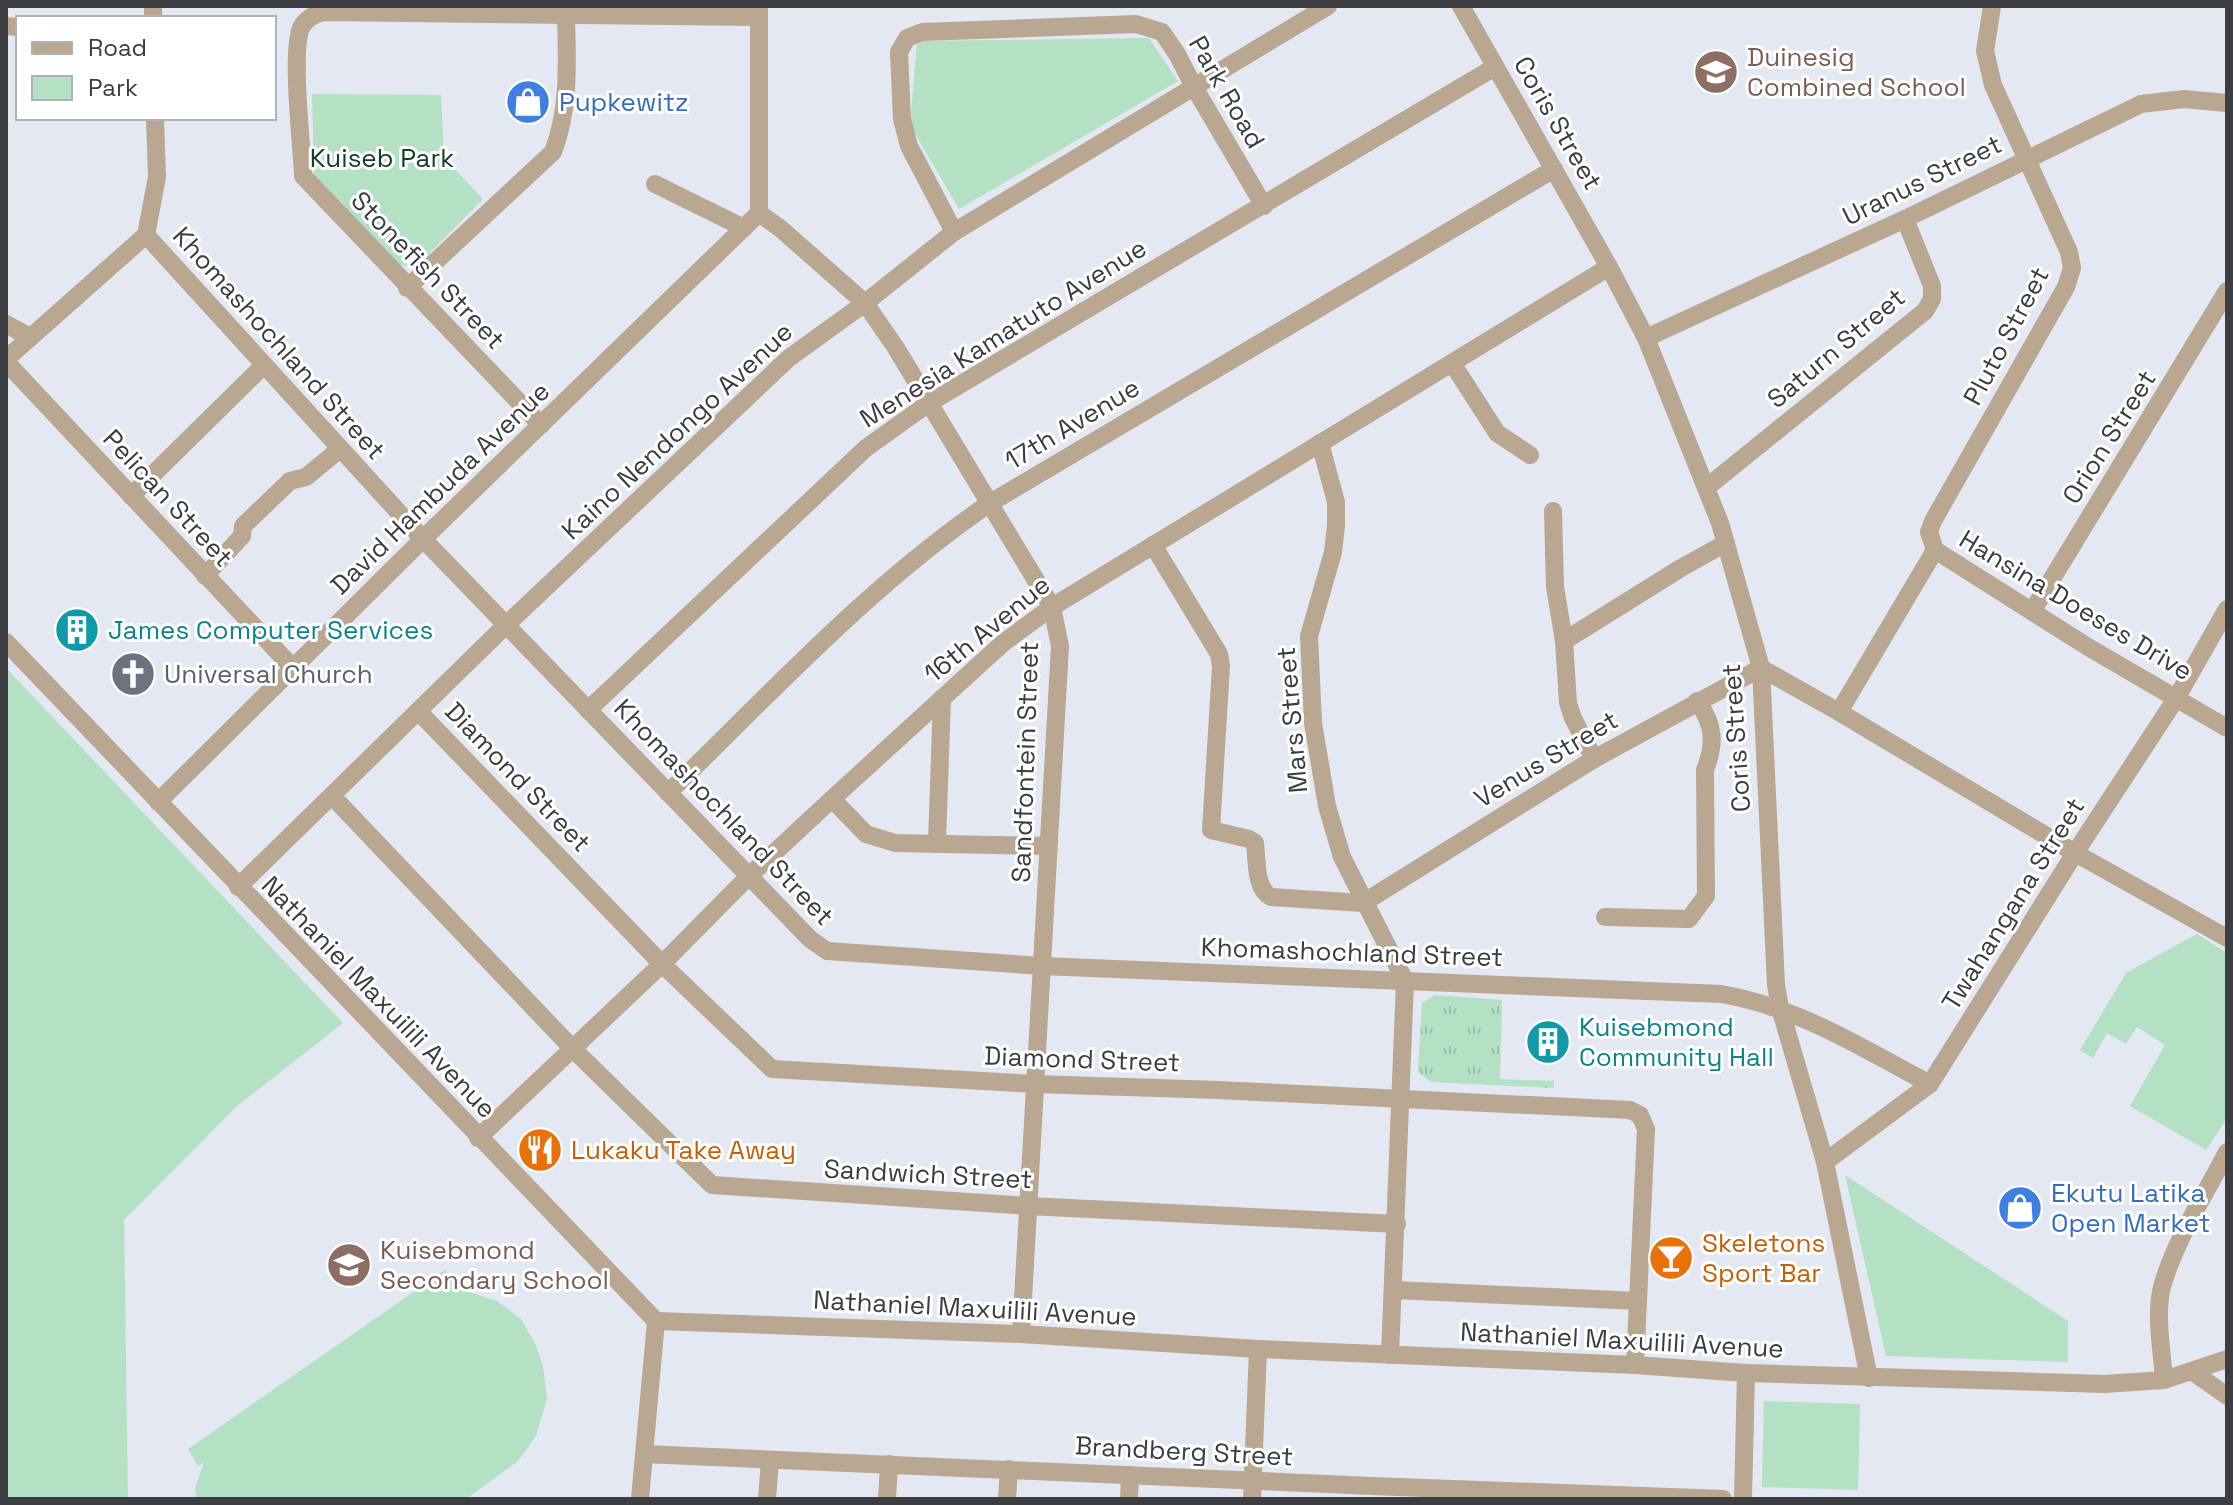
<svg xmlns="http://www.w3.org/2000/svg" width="2233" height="1505" viewBox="0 0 2233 1505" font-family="'Space Grotesk',sans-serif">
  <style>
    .grass { fill: url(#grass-tufts) }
    .park { fill: #b4e0c4 }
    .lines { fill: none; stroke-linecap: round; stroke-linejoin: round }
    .minor { stroke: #b9a792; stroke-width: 18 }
    .labels { text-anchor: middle; stroke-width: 6; stroke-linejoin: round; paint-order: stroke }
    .education-label { font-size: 26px; fill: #785e54; stroke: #fff; text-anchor: start }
    .street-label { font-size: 26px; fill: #3b3d41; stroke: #fff }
    .shop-label { font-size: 26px; fill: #366cbe; stroke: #fff; text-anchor: start }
    .park-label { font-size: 26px; fill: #114028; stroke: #fff }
    .culture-label { font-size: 26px; fill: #0d838f; stroke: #fff; text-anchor: start }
    .worship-label { font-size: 26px; fill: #5b616d; stroke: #fff; text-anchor: start }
    .food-label { font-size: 26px; fill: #c56008; stroke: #fff; text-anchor: start }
  </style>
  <defs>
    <pattern id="grass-tufts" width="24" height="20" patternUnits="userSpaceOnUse" patternTransform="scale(2)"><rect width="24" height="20" fill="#b4e0c4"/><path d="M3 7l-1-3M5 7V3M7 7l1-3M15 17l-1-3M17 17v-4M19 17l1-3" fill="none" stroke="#9cc1aa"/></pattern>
  </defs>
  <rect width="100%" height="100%" fill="#e3e8f2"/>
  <path class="grass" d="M1435,995L1502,1000L1500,1079L1554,1081V1088L1431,1082L1418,1072L1422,1003Z"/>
  <g class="park">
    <path d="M1149,38L1178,81L959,209L910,125L917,41Z"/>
    <path d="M312,94L441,95L444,158L483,199L415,268L397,264L314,175Z"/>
    <path d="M6,668L343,1023L237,1106L124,1220L128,1499H6Z"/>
    <path d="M2197,934L2227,953V1118L2206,1150L2130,1106L2165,1045L2137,1027L2126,1044L2107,1033L2093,1058L2080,1050L2126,973Z"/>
    <path d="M1845,1175L2068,1321V1362L1886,1356Z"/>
    <path d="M445,1270L456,1288L497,1301L521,1319L536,1345L543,1366L547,1398L536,1436L517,1462L466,1499H197L195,1488L204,1462L198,1466L188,1449Z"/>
    <path d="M1764,1401L1860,1404L1858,1490L1762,1487Z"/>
  </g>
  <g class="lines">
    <g class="minor">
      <path d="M1461,6L1609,267L1646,338L1720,523L1761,668L1776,985L1780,1008L1825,1162L1869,1378"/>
      <path d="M759,8V213"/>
      <path d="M153,18V6"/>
      <path d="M6,26L18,27"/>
      <path d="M155,118L157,177L146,235L423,539L810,939L827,951L1042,966L1721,994C1798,1007 1862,1048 1930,1084L2075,853L2177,697L2227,609"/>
      <path d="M655,184L744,228"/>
      <path d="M759,213L781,229L865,303L896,348L1052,607L1060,646L1021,1334"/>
      <path d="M954,232L909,146L902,119L899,52L907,38L922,32L1136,24L1162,32L1177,54L1194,87L1264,206"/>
      <path d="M407,288L553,152C570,108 567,62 566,15"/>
      <path d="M6,324L30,337"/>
      <path d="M1646,338L1905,219L2141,104L2184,99L2227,103"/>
      <path d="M6,359L146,235"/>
      <path d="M6,362L293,668"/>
      <path d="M1452,363L1497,433L1530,455"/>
      <path d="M541,425L303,176C302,146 290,47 302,26C307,18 314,15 322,12L758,17"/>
      <path d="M1320,443L1336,502V526L1333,552L1309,636L1313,723L1327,806L1342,857L1405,981L1390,1355"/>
      <path d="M1706,488L1925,311L1932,299V286L1905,219"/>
      <path d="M131,496L264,365"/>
      <path d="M1553,511L1555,587L1564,641L1568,703L1573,718L1594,759"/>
      <path d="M1153,545L1219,654L1221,666L1211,830L1249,839L1255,843C1257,860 1255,889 1271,897L1363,903L1594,759L1761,668L1839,712L2075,853L2227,938"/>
      <path d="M1935,550L1929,532L1933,521L2066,287L2072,268L2069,252L1993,85L1985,51L1992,6"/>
      <path d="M1935,550L2088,647L2227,728"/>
      <path d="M205,576L242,536L243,526L290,481L306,477L340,449"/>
      <path d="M2033,610L2227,291"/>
      <path d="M1564,641L1681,568L1726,543"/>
      <path d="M6,642L656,1321L1021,1334L1258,1349L1635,1365L1746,1373L2104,1384L2164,1380L2227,1359"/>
      <path d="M588,710L866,448L929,403L1495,67"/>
      <path d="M419,712L662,964L772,1069L1035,1084L1218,1090L1630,1110L1640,1115L1646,1129L1635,1365"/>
      <path d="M1839,712L1935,550"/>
      <path d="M668,793C771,693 871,584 990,503L1554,169"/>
      <path d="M332,796L573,1049L712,1185L1028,1206L1397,1224"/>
      <path d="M832,799L866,834L895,843L1048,846"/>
      <path d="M158,802L423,539L759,213"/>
      <path d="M937,842L942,698"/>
      <path d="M238,887L506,625L789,358L865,303L954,232L1328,6"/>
      <path d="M1605,917L1689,919L1706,896L1705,770C1715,744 1715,725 1697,701"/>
      <path d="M478,1138L662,964L749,876L832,799L1003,643L1052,607L1609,267"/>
      <path d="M1825,1162L1930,1084"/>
      <path d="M1394,1290L1638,1301"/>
      <path d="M2193,1372L2227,1396"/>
      <path d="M2164,1380C2162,1350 2155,1315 2162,1287C2175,1240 2205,1195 2227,1152"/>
      <path d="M644,1454L1372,1486L1723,1499"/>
      <path d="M640,1499L656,1321"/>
      <path d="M767,1499L770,1460"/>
      <path d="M887,1499L889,1464"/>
      <path d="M1007,1499L1009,1469"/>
      <path d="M1129,1499L1130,1475"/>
      <path d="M1252,1499L1258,1349"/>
      <path d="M1743,1499L1746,1373"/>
    </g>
  </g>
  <defs>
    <g id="school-disc" transform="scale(2.3)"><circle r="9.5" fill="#8d6e63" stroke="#fff"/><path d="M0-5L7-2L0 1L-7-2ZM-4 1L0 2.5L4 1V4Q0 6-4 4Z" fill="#fff"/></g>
    <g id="shop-disc" transform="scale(2.3)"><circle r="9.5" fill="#3f7fe0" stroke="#fff"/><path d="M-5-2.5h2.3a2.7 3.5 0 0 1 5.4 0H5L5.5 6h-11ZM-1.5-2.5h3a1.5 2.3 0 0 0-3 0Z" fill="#fff"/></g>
    <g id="building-disc" transform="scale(2.3)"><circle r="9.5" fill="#0f9aa8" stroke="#fff"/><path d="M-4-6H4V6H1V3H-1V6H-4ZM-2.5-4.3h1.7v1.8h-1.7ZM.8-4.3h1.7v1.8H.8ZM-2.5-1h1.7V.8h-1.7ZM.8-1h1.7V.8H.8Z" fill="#fff"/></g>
    <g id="church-disc" transform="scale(2.3)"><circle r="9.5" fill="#6b7280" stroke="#fff"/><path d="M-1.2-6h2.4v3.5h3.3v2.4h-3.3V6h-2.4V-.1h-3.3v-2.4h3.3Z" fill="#fff"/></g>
    <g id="restaurant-disc" transform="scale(2.3)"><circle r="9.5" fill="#e8710a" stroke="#fff"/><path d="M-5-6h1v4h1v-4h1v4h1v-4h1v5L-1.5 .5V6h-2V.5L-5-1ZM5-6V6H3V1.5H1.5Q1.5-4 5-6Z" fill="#fff"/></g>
    <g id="bar-disc" transform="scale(2.3)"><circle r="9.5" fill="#e8710a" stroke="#fff"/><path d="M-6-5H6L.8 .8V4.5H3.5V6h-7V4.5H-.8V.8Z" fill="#fff"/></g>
  </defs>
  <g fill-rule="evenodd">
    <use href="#school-disc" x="1716" y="72"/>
    <use href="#shop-disc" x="528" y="102"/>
    <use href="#building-disc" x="77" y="630"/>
    <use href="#church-disc" x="133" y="674"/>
    <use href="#building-disc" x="1548" y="1042"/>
    <use href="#restaurant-disc" x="540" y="1150"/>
    <use href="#shop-disc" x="2020" y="1208"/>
    <use href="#bar-disc" x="1671" y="1258"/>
    <use href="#school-disc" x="349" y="1265"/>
  </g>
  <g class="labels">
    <g class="education-label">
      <text x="1747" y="66">Duinesig<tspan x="1747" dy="30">Combined School</tspan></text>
      <text x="380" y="1259">Kuisebmond<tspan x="380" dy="30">Secondary School</tspan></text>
    </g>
    <g class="street-label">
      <text transform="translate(1227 92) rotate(60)" y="9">Park Road</text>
      <text transform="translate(1558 123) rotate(60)" y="9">Coris Street</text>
      <text transform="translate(1922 180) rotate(-26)" y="9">Uranus Street</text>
      <text transform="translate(428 270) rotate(46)" y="9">Stonefish Street</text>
      <text transform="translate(1003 333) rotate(-32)" y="9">Menesia Kamatuto Avenue</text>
      <text transform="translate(2006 336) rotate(-62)" y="9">Pluto Street</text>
      <text transform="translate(279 343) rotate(48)" y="9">Khomashochland Street</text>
      <text transform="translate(1836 348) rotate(-40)" y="9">Saturn Street</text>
      <text transform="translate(1072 424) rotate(-31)" y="9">17th Avenue</text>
      <text transform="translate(677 431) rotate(-43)" y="9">Kaino Nendongo Avenue</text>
      <text transform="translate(2109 437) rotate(-58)" y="9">Orion Street</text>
      <text transform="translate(440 488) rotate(-44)" y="9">David Hambuda Avenue</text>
      <text transform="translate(168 498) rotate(47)" y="9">Pelican Street</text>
      <text transform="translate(2076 605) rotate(31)" y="9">Hansina Doeses Drive</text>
      <text transform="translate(987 629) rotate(-39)" y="9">16th Avenue</text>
      <text transform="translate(1292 720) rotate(-95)" y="9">Mars Street</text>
      <text transform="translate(1736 738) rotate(-94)" y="9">Coris Street</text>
      <text transform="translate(1546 759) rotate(-31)" y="9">Venus Street</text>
      <text transform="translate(1025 762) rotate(-88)" y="9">Sandfontein Street</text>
      <text transform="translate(518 777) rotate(46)" y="9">Diamond Street</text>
      <text transform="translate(724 812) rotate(46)" y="9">Khomashochland Street</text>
      <text transform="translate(2013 904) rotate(-58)" y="9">Twahangana Street</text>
      <text transform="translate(1352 952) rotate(2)" y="9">Khomashochland Street</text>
      <text transform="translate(379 997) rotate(46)" y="9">Nathaniel Maxuilili Avenue</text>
      <text transform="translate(1082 1059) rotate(2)" y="9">Diamond Street</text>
      <text transform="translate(928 1174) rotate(3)" y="9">Sandwich Street</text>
      <text transform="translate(975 1308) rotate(3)" y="9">Nathaniel Maxuilili Avenue</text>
      <text transform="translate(1622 1340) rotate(3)" y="9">Nathaniel Maxuilili Avenue</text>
      <text transform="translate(1184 1451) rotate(3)" y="9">Brandberg Street</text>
    </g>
    <g class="shop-label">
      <text x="559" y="111">Pupkewitz</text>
      <text x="2051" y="1202">Ekutu Latika<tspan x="2051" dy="30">Open Market</tspan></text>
    </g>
    <g class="park-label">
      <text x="382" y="167">Kuiseb Park</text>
    </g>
    <g class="culture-label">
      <text x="108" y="639">James Computer Services</text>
      <text x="1579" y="1036">Kuisebmond<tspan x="1579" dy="30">Community Hall</tspan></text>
    </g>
    <g class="worship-label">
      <text x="164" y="683">Universal Church</text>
    </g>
    <g class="food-label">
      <text x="571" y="1159">Lukaku Take Away</text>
      <text x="1702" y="1252">Skeletons<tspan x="1702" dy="30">Sport Bar</tspan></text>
    </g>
  </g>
  <rect width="2233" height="1505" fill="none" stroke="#3b3d41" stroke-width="16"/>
  <rect x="16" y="16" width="260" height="104" fill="#ffffff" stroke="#b1b1b3" stroke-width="2"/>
  <rect x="32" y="42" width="40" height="12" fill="#b9a792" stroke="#b1b1b3" stroke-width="2"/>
  <text x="88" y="56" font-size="24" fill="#3b3d41">Road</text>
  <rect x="32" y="76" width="40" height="24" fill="#b4e0c4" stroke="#b1b1b3" stroke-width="2"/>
  <text x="88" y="96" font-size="24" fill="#3b3d41">Park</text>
</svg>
